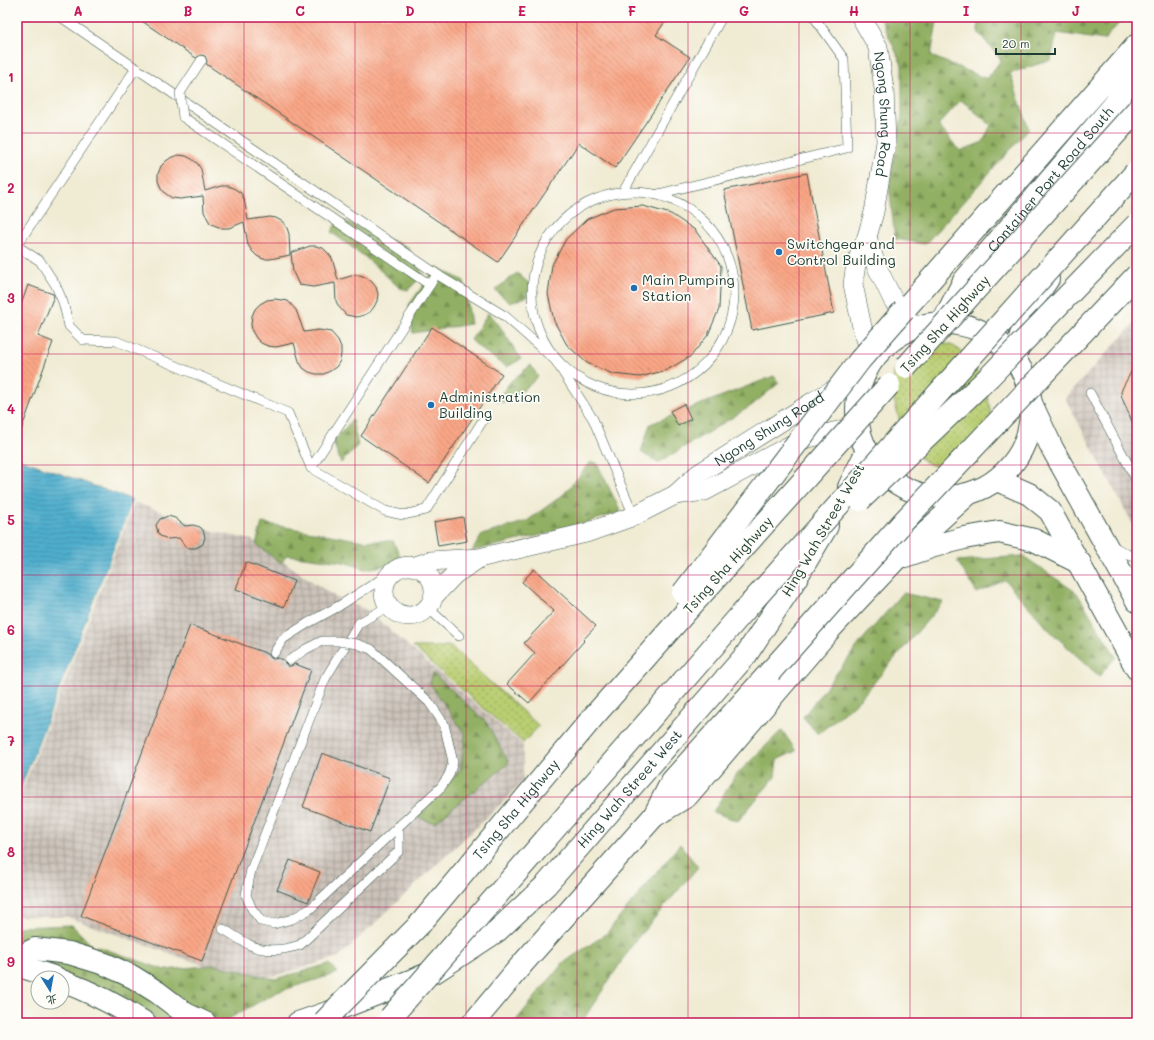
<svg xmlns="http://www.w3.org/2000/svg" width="1154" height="1040" viewBox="0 0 1154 1040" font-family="Mali,'LXGW WenKai TC',sans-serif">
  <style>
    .industrial { fill: url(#industrial-grid) }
    .green { fill: url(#green-dots); stroke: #6c8552 }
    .forest { fill: url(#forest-firs); stroke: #58764c; fill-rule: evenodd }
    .water { fill: url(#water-rules); stroke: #377680 }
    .pier { fill: #f0ebd3 }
    .building { fill: url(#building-back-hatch) }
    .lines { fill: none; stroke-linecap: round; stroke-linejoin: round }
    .lane-casing { stroke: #3e574c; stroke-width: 10 }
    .street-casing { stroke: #3e574c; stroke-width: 20 }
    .secondary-casing { stroke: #3e574c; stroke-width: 24 }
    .primary-casing { stroke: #3e574c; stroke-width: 24 }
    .highway-casing { stroke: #3e574c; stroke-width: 24 }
    .lane { stroke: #fff; stroke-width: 9 }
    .street { stroke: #fff; stroke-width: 19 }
    .secondary { stroke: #fff; stroke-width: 22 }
    .primary { stroke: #fff; stroke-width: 22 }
    .highway { stroke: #fff; stroke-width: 22 }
    .lane-bridge-casing { stroke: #3e574c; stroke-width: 10; stroke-linecap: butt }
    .highway-bridge-casing { stroke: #3e574c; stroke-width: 24; stroke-linecap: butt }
    .lane-bridge { stroke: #fff; stroke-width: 9 }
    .highway-bridge { stroke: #fff; stroke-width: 22 }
    .grid { fill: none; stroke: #c2185b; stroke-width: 1; stroke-opacity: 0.55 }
    .poi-dot { fill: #1f6fb2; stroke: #fdfcf7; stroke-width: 1.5 }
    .labels { text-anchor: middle; stroke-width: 3.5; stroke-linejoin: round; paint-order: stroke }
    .street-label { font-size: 14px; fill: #1f3d34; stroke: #fdfcf7 }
    .poi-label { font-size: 14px; fill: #1f3d34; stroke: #fdfcf7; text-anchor: start }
    .neatline { fill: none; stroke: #c2185b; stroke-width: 1.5 }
    .grid-label { font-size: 13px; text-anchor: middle; font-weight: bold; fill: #c2185b }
  </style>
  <defs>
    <pattern id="industrial-grid" width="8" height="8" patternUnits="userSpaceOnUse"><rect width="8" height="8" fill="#ccc2b9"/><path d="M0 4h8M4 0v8" fill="none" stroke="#a59f97"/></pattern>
    <pattern id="green-dots" width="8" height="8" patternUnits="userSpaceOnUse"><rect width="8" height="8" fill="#b9cd71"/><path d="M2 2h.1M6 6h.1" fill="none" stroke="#96a85e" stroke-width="1.8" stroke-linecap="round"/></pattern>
    <pattern id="forest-firs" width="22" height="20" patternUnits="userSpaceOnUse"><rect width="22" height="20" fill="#92b063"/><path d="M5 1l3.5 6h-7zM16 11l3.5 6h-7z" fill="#779052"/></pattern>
    <pattern id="water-rules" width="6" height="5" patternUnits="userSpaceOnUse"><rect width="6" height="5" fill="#4faecd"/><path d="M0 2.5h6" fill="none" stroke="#418fa7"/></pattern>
    <pattern id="building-back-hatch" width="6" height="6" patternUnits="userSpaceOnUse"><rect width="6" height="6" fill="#faa686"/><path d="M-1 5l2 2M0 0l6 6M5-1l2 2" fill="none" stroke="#ca886e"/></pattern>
  </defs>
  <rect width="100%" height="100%" fill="#fdfcf7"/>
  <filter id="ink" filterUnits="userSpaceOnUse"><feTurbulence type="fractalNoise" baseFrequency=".025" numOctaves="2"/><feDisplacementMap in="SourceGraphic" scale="8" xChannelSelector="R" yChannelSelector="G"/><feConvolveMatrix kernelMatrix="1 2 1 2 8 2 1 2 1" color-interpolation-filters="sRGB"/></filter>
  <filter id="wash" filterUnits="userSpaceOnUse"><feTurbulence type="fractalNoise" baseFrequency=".012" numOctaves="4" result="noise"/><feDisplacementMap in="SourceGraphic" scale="16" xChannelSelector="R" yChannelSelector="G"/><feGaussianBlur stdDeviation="0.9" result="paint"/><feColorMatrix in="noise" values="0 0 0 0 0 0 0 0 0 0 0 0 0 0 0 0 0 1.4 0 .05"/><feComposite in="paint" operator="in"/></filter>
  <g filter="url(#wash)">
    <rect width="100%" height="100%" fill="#f0ebd3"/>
    <g class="industrial">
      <path d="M1137,320V532L1065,398Z"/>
      <path d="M134,502L216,532L252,540L335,597L367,610L523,745V783L339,957L274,976L240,978L67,917L17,916V799Z"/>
    </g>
    <g class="green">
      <path d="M937,342C943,343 950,344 955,347C979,360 990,399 992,424L940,468C931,465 922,461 916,454C904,439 890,398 893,379C893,373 895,369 897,364Z"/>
      <path d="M450,646L539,726L523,743L413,647H433Z"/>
    </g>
    <g class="forest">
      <path d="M880,17H933L937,21L931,56L987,79L1001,60L978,32L979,17H1014L1028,23L1036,17H1118L1119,23L1104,40L1057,33L1051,60L1010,73L1029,129L925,244L895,239L889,185L902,116V65ZM961,100L991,125L983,142L960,151L938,125Z"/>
      <path d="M339,219L408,247L423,275L408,290L400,288L364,256L331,232Z"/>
      <path d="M436,267L464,281L471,324L413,333L409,305Z"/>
      <path d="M517,273L539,292L510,303L495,290Z"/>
      <path d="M488,313L499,325L521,359L507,367L482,350L471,340Z"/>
      <path d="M531,365L538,377L509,403L496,401L511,381Z"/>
      <path d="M774,376L779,383L751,406L658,463L641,452L650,424Z"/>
      <path d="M352,420L358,445L341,463L333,442Z"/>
      <path d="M591,462L597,463L621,512L558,531L472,551L482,535L527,521L564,494Z"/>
      <path d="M262,523L364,541H393L400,556L390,565L365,569L344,562L287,555L281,563L256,544Z"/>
      <path d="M1023,556L1077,593L1116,657L1099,676L1050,631L1005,580L977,593L957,561Z"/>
      <path d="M903,593L943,602L859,700L818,734L803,717L863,639Z"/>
      <path d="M433,673L486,722L509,763L434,823L418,817L461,769L465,734L430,684Z"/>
      <path d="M782,730L796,751L777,760L775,777L738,821L713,812L735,776Z"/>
      <path d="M680,844L698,867L635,941L581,1023H514L563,963L606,934Z"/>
      <path d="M72,925L94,948L96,946L165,970L215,965L275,979L329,964L338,973L277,992L232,1017L225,1023H159L84,989L17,954V927Z"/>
    </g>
    <path class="water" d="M17,458L133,500L17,797Z"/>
    <path class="pier" d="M133,500L135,501L19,798L17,799Z"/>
    <g id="blocks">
      <g class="building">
        <path d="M136,17H668L656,35L690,57L615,168L579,143L498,262L206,64L207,61L205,56L201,55L196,58Z"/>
        <path d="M179,155L186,156L192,159L197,163L201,169L205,191L221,186H228L235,189L241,193L244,199L248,220L270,217L276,218L283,222L287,228L289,234L290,255L270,259H263L257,256L252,251L248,245L244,222L229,228H222L216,226L210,223L204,212L203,196L180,199L172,198L166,194L161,188L158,181V174L161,166L166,161L172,157Z"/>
        <path d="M807,173L834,313L752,330L724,190Z"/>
        <path d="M643,206L671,214L695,230L721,266L719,309L708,335L691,356L667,370L640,377L613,374L587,363L567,345L554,321L548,294L552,265L566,239L587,219L614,208Z"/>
        <path d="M310,246H316L323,248L328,253L332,258L338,280L354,275H360L367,278L372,282L376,287L378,294L377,301L374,307L370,312L364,315L357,317L346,315L339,307L336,301L335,283L313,287L299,285L293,272L291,253Z"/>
        <path d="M28,285L53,294L54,296L38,336L53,342L19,436L17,435V316Z"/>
        <path d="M275,299L288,301L296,310L304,332L319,330L331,332L338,340L341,347V354L340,361L336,367L330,371L324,374H316L309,372L303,368L299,361L294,343L276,347L268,346L261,343L256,338L252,331L251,324L252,316L255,309L260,304L267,300Z"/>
        <path d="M432,327L502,374L429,483L361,436Z"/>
        <path d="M1137,361V433L1122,398L1121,392L1123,387Z"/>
        <path d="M684,404L691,419L678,426L670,411Z"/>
        <path d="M168,516L175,518L185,526L193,525L200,527L203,530L205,537L203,544L196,548H189L185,546L179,538L168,539L160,536L158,533L156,525L160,519Z"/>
        <path d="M463,517L467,541L438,546L434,522Z"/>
        <path d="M246,562L294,581L284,607L236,589Z"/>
        <path d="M534,569L596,626L583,640L584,641L529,703L507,684L535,653L524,643L554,611L522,582Z"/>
        <path d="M190,625L268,654L271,658L274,659L278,658L284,660L285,663L288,666H291L295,664L311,670L202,961L81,916Z"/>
        <path d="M322,753L390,778L370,832L303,807Z"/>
        <path d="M290,860L320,872L308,902L277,890Z"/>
      </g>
    </g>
  </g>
  <g filter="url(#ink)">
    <use href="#blocks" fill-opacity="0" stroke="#3e574c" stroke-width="1"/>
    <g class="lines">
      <g class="lane-casing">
        <g id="lane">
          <path d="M61,17L441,277L505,316L555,360L593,419L634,516"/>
          <path d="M183,117L430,285"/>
          <circle cx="633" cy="293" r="101"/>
          <path d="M623,192L722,17"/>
          <path d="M658,194L847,148L844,59L814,17"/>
          <path d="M17,245L136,68"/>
          <path d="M17,246L40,261L55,284L63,302L69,326L83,340L116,341L288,413L311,468L385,511L403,515L426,510L485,417"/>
          <path d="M1090,393L1137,481"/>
          <path d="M311,468L433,280"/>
          <path d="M1111,545L1127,554L1137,557"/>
          <path d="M389,606L359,623L325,679L251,870L246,895L252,909L261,921L274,924L292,919L310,909L399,826"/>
          <path d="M428,608L459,636"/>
          <path d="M274,653L283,639L308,623L339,606L394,571"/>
          <path d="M223,929C232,934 241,941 250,945C266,953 284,950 300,945L399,851V826"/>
        </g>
      </g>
      <g class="street-casing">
        <g id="street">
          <path id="s1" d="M861,17L878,47L884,89L886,142L874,212L867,237L856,264L853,284L862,327L873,360"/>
          <path d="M867,237L876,265L893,300L914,328"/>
          <path d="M675,495L705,491L800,440L855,427"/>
          <circle cx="409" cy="591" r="25"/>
          <path id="s2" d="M416,566L430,561L479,558L586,533L634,516L675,495L698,474L814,401L868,369"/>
          <path d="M434,596L455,574L478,559"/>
        </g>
      </g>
      <g class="secondary-casing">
        <g id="secondary">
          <path d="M1017,351L1021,335L1034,299L1048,279"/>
          <path d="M1030,401L1052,448L1137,601"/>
          <path d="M997,480L1029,494L1050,511L1137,669"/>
          <path d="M905,556L934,546L964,538L999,532L1034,540L1080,563"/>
          <path d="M654,816L687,796L831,628L896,559L968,494"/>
          <path d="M17,958L35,949L69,953L105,964L133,977L157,992L186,1014L205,1023"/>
          <path d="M17,965L56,978"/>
          <path d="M62,981C91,992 119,1006 145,1023"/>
        </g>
      </g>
      <g class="primary-casing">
        <g id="primary">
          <path id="s3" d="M945,318L964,281L1115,104"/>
          <circle cx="944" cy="410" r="87"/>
          <path d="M849,487L867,451"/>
          <path id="s4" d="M298,1023L333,1011L436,971L497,931L546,885L746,655L790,588L827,526"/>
          <path d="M473,1023L524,962L654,816"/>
        </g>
      </g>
      <g class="highway-casing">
        <g id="highway">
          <path d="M1115,104L1137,66"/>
          <path d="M904,310L1137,45"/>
          <path d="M654,816L672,781L770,672"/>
          <path d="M545,840L751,603"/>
          <path id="s5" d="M421,923L594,716L691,606"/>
        </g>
      </g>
      <use href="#lane" class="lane"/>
      <use href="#street" class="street"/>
      <use href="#secondary" class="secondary"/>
      <use href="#primary" class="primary"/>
      <use href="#highway" class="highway"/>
      <g class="lane-bridge-casing">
        <g id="lane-bridge">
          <path d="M183,117L180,93L201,61"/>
          <path d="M290,660L306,649L322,641H338L357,644L371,649L429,702L444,724L453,762L449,775L441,787L399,826"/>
        </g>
      </g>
      <g class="highway-bridge-casing">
        <g id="highway-bridge">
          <path d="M906,367L1137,110"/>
          <path d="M860,500L989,377L1137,224"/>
          <path d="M683,593L860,360L904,310"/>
          <path d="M751,603L1135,173"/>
          <path d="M691,606L889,385"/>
          <path d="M770,672L904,521L1137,275"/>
          <path d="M390,1018L545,840"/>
          <path d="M323,1023L338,1007L421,923"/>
        </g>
      </g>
      <use href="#lane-bridge" class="lane-bridge"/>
      <use href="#highway-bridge" class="highway-bridge"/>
    </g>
  </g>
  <path class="grid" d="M133,17V1023M244,17V1023M355,17V1023M466,17V1023M577,17V1023M688,17V1023M799,17V1023M910,17V1023M1021,17V1023M17,133H1137M17,243H1137M17,354H1137M17,465H1137M17,575H1137M17,686H1137M17,797H1137M17,907H1137"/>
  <g class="poi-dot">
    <circle cx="779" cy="252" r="4"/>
    <circle cx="634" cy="288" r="4"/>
    <circle cx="431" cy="405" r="4"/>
  </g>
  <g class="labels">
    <g class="street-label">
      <text dy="5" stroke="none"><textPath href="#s1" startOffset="102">Ngong Shung Road</textPath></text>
      <text dy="5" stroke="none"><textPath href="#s3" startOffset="175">Container Port Road South</textPath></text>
      <text transform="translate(945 324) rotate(-48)" y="5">Tsing Sha Highway</text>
      <text dy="5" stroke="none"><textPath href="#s2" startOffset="386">Ngong Shung Road</textPath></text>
      <text transform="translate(823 530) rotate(-60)" y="5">Hing Wah Street West</text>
      <text transform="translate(728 565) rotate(-48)" y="5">Tsing Sha Highway</text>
      <text dy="5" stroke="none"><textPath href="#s4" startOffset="415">Hing Wah Street West</textPath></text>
      <text dy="5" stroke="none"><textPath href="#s5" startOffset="148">Tsing Sha Highway</textPath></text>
    </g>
    <g class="poi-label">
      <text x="787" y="249">Switchgear and<tspan x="787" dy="16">Control Building</tspan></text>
      <text x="642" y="285">Main Pumping<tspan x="642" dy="16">Station</tspan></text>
      <text x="439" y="402">Administration<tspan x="439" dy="16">Building</tspan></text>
    </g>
  </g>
  <rect width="1154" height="1040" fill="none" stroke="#fdfcf7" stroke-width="44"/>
  <g transform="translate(50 990) rotate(169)"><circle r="19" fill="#fdfcf7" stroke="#a4b0a9"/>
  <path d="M0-3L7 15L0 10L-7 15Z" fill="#1f6fb2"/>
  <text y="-6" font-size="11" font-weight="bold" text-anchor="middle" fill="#1f3d34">北</text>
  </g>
  <path d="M996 48v6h59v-6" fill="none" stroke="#1f3d34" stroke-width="2"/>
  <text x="1002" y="48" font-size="12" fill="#1f3d34" stroke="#fdfcf7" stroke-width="3" paint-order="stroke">20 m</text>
  <rect x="22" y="22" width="1110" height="996" class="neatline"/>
  <g class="grid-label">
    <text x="78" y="16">A</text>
    <text x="188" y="16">B</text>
    <text x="300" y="16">C</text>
    <text x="410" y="16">D</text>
    <text x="522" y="16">E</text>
    <text x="632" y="16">F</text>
    <text x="744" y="16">G</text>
    <text x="854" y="16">H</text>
    <text x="966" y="16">I</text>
    <text x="1076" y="16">J</text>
    <text x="11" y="82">1</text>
    <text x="11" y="193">2</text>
    <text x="11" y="303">3</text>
    <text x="11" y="414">4</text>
    <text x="11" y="525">5</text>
    <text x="11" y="635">6</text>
    <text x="11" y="746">7</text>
    <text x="11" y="857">8</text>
    <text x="11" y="967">9</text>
  </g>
</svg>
